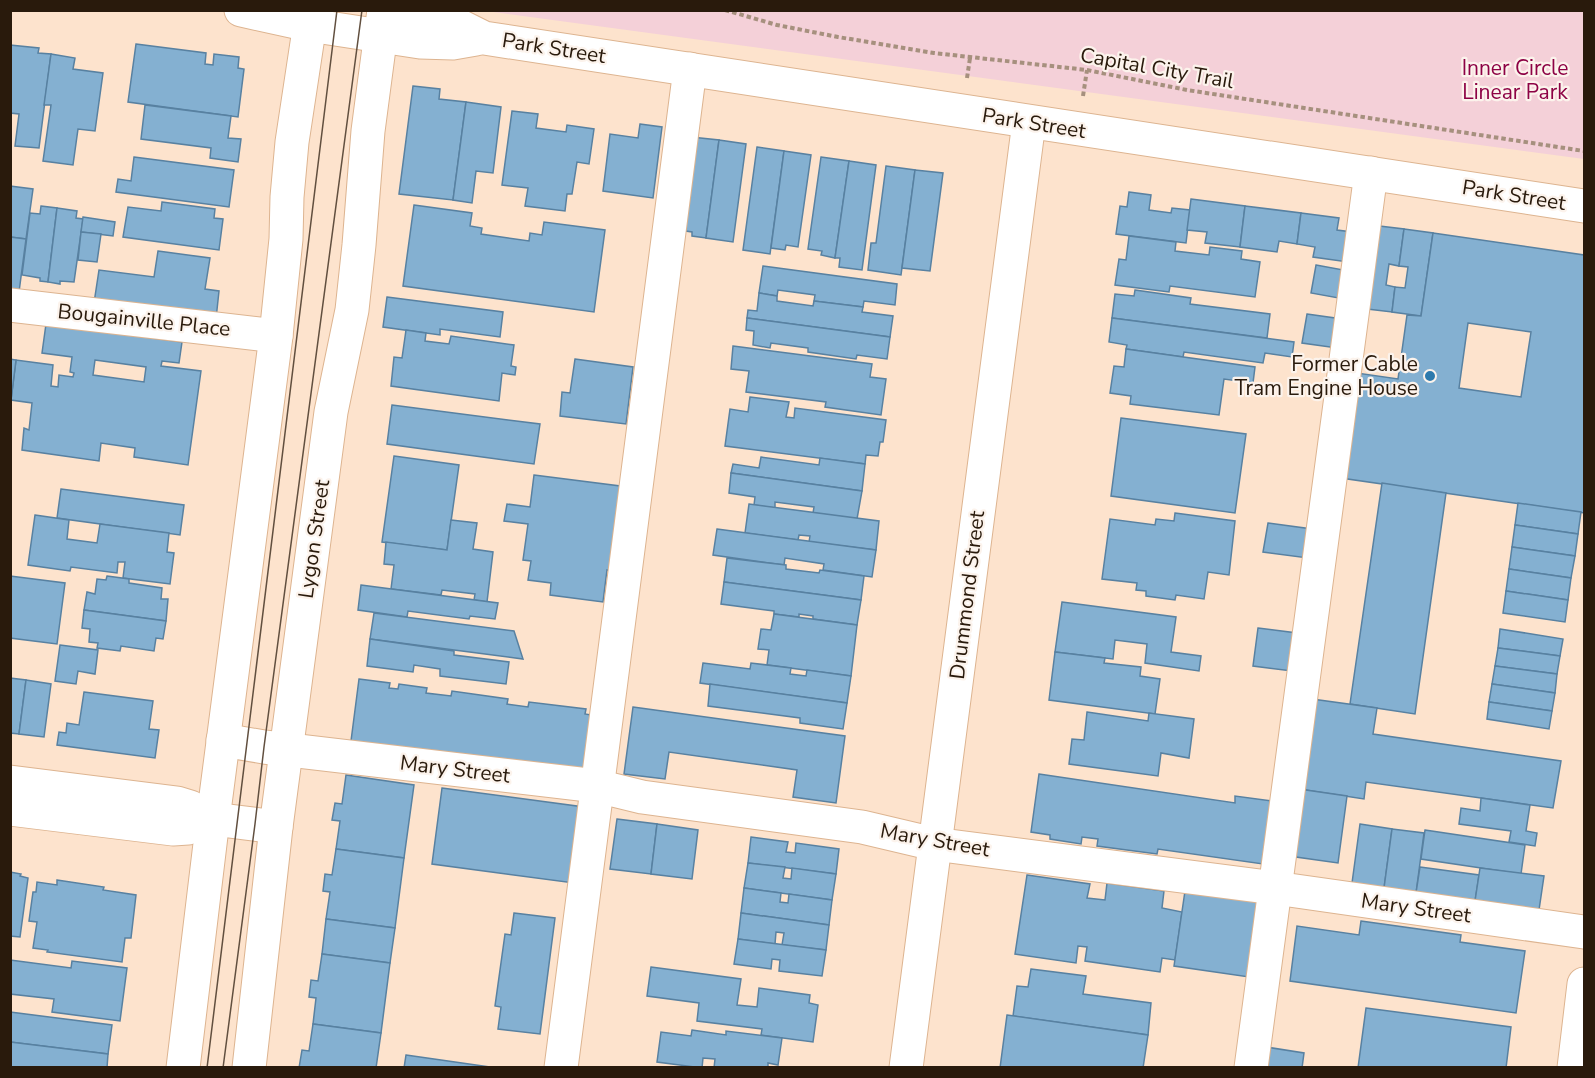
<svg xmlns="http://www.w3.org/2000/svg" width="1595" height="1078" viewBox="0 0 1595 1078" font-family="'Nunito Sans',sans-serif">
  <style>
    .green { fill: #f4d0d8 }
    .building { fill: #84b0d1; stroke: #5881a1; stroke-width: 1.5; fill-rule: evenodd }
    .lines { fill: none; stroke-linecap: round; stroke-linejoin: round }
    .minor-casing { stroke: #ddb490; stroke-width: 35 }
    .path { stroke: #a6907e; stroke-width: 4; stroke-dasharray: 4.5 3; stroke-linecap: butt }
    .minor { stroke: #fff; stroke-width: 33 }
    .tram { stroke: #614f3f; stroke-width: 1.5 }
    .poi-dot { fill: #2e7aad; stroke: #fcf3ec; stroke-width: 2 }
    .labels { text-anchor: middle; stroke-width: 4.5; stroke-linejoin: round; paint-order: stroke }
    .street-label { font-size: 21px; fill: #291a0c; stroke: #fcf3ec }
    .park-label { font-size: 21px; fill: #8d0245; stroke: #fcf3ec }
    .poi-label { font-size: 21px; fill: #291a0c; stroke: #fcf3ec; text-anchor: end }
  </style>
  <rect width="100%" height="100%" fill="#fde3cd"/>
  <path class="green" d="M486,11H1584V159Z"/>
  <g class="building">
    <path d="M136,44L206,53L205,64L213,65L214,54L239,57L238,68L244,69L238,117L128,102Z"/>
    <path d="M10,45L39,48L38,53L51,54L39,148L15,146L19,114L10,113Z"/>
    <path d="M51,54L75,58L73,69L103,73L95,131L78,129L73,165L43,161L51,105H44Z"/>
    <path d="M413,86L440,89L439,99L466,102L453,200L399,194Z"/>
    <path d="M466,102L501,107L493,173L476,171L472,203L453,200Z"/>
    <path d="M145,105L231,116L228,138L241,139L238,162L210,158L211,148L141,139Z"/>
    <path d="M512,111L538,114L536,128L566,132L567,125L594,129L589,164L577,162L572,194H567L565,211L525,206L528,188L502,185Z"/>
    <path d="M640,124L662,127L653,198L603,191L610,134L638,138Z"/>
    <path d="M691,137L719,140L706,238L692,236V232L679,230Z"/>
    <path d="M719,140L746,144L733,242L706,238Z"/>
    <path d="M757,147L784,151L770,254L743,250Z"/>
    <path d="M784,151L811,155L798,247L786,245L785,250L771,248Z"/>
    <path d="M134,157L234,170L229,207L116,192L118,179L131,181Z"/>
    <path d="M821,157L849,161L835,258L821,255L822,251L808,249Z"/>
    <path d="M849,161L876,165L862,270L839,267L840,258H835Z"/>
    <path d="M886,166L915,170L901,275L868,270L871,243H876Z"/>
    <path d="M915,170L943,173L930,271L902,268Z"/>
    <path d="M10,186L33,189L26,239L10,237Z"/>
    <path d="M1129,192L1151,195L1149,210L1171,213L1172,208L1190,210L1186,243L1116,234L1120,206L1127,207Z"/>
    <path d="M1191,199L1245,206L1240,247L1205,243L1207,232L1187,230Z"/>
    <path d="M162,202L215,209L214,218L223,219L219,250L123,237L128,207L161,211Z"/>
    <path d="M414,205L472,213L470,226L482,228L481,234L529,241L530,233L542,235L544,222L605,230L594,312L403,286Z"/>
    <path d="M41,206L57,208L48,282L40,281V278L22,275L30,213L40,214Z"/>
    <path d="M1245,206L1301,213L1297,244L1279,241L1277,252L1240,247Z"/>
    <path d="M57,208L77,211L76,218L83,219L74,282L60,281V284L48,282Z"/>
    <path d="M1301,213L1339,218L1337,230L1352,232L1348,262L1313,257L1315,247L1297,244Z"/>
    <path d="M83,217L115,222L113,236L81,232Z"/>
    <path d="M1371,225L1404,229L1399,266L1389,264L1386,285L1395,287L1392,312L1359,308Z"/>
    <path d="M1404,229L1433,233L1421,316L1392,312L1395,287L1405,288L1408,267L1399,266Z"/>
    <path d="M81,232L101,234L97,262L78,260Z"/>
    <path d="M1433,233L1584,255V513L1334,477L1350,372L1398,379L1407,315L1421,316ZM1468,323L1531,332L1521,397L1459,388Z"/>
    <path d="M1129,236L1176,242L1175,251L1209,255L1210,247L1242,251L1241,259L1260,262L1255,297L1170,286L1169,292L1115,285L1119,259L1126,260Z"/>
    <path d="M10,237L26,239L19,292L10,291Z"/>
    <path d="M158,251L210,258L205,289L219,291L216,319L94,303L99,270L154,277Z"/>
    <path d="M1316,265L1349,271L1344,299L1311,293Z"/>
    <path d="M763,266L897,284L895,305L864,301L863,307L814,301L815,295L778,290L777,296L759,293Z"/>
    <path d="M1135,290L1191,298L1190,304L1270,314L1267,338L1112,318L1115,294L1134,296Z"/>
    <path d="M759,293L777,296V301L813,306L814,301L863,307L862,312L893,316L890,337L747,318L748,310L757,311Z"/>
    <path d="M387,297L503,312L500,337L440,329V335L383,327Z"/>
    <path d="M1307,314L1342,319L1337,348L1302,343Z"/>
    <path d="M747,318L890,337L887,359L857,355L856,359L808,352V348L771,343L770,348L753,345L754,331L746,330Z"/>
    <path d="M1112,318L1294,342L1292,357L1265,353L1263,363L1184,352L1183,357L1126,349L1127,345L1109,342Z"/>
    <path d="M46,324L182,342L179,363L162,361L161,366L201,371L188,465L134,457L135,448L101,443L99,461L22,450L24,428L29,430L32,403L11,400L16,360L53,365L51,386L58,387L59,375L73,377L74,373L70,372L72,357L42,353ZM95,360L146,367L144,382L93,375Z"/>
    <path d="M406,330L426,333L425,341L449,344L451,336L514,345L511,366L516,367L515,375L502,373L499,401L391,386L394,357L402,358Z"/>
    <path d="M733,346L872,364L870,377L886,379L881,415L825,407L826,402L746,392L749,371L731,369Z"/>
    <path d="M1126,349L1255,367L1253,383L1224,379L1219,415L1130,404L1131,396L1110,393L1114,366L1124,367Z"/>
    <path d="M10,359L16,360L11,400H10Z"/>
    <path d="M575,359L633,367L626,424L560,416L562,392L570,393Z"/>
    <path d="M750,397L789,402L786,417L794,418L795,408L886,420L883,442H880L878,456L866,455L865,464L725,446L730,409L748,412Z"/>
    <path d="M392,405L540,424L534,464L387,444Z"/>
    <path d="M1121,418L1246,434L1235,513L1111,496Z"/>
    <path d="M394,456L459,465L447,550L382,542Z"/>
    <path d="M761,457L819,465L820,458L865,464L862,491L731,473L733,464L759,468Z"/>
    <path d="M731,473L862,491L857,519L813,513L814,507L775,502V508L754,505L755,497L729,493Z"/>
    <path d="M534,475L628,487L617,572L607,570L603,602L550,595L551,583L528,580L531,561L523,560L528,524L504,521L507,504L530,507Z"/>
    <path d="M1382,483L1446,493L1415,714L1350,704Z"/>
    <path d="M61,489L184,505L180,535L57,518Z"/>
    <path d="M1518,503L1581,512L1578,534L1515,525Z"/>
    <path d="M749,504L879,521L876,550L809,542L810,536L799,535L798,540L745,533Z"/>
    <path d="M1175,513L1235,521L1229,575L1208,572L1204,599L1176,595L1175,600L1146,596V591L1136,590L1137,583L1102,579L1110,519L1155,525L1156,519L1174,521Z"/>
    <path d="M35,515L69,520L67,539L97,543L100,524L169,533L167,552L174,553L170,584L123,578L125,562H118L117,573L71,567L70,571L28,565Z"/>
    <path d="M451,520L477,523L473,549L493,552L487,602L474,600L475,594L442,590L441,595L391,589L394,565L384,564L386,542L447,550Z"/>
    <path d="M1268,523L1312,529L1308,558L1263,552Z"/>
    <path d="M1515,525L1578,534L1575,556L1512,547Z"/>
    <path d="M717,529L876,550L872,577L823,570L824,564L785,558L784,565L713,555Z"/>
    <path d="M1512,547L1575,556L1571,578L1509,569Z"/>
    <path d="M727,558L786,565V569L819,573L820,570L864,576L861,600L724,582Z"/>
    <path d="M1509,569L1571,578L1568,600L1506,591Z"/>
    <path d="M10,576L65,583L57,644L10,638Z"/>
    <path d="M107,576L129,579V583L162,588L161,599H168L166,621L84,610L87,592L95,594L97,579L106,580Z"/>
    <path d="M724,582L861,600L857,625L813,619V616L799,614V617L774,614V611L721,604Z"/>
    <path d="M361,585L498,603L495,619L470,616L469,619L408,611L407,617L358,610Z"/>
    <path d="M1506,591L1568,600L1565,622L1503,613Z"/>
    <path d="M1062,602L1176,617L1171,652L1201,656L1199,671L1145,663L1147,644L1115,640L1113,659L1055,652Z"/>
    <path d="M84,610L166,621L163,639L156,638L154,651L121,646L120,651L97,648L98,643L89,642L90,629L82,628Z"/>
    <path d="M374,613L514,631L523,659L370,639Z"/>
    <path d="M774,614L857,625L851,676L767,665L769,650L758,649L761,629L771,630Z"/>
    <path d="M1258,628L1297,633L1292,671L1253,666Z"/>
    <path d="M1500,629L1563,639L1560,656L1498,648Z"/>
    <path d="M370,639L454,651V655L509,662L506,684L440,676V669L414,665L413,672L367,666Z"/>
    <path d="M60,645L98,650L95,674L78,671L76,684L55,681Z"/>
    <path d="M1498,648L1560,656L1557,674L1495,666Z"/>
    <path d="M1055,652L1105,658L1104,663L1141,667L1140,676L1160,679L1155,714L1049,700Z"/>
    <path d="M703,663L750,669L751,663L791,668L790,674L806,676L807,670L851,676L847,703L700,683Z"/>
    <path d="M1495,666L1557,674L1555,693L1492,684Z"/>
    <path d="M10,678L26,680L19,734L10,733Z"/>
    <path d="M359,679L390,683L389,688L398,689L399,684L427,688L426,693L451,696L452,691L508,699L507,704L528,707L529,702L586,709L585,714L597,716L589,773L351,741Z"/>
    <path d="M26,680L51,684L44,737L19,734Z"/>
    <path d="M710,684L847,703L843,729L800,723V718L708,706Z"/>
    <path d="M1492,684L1555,693L1552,711L1489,702Z"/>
    <path d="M84,692L153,701L149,729L159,730L155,758L57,745L59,732L66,733L67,723L79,725Z"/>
    <path d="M1312,699L1377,708L1373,734L1561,761L1553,808L1366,782L1364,799L1299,789Z"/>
    <path d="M1489,702L1552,711L1549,729L1487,719Z"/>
    <path d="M633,707L845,736L836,803L793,797L797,770L669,752L665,779L624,774Z"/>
    <path d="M1087,712L1148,721L1149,713L1194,719L1189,758L1161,753L1158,776L1069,764L1072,739L1084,740Z"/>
    <path d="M1039,774L1235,803V796L1279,802L1270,865L1158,849L1157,854L1097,846L1098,839L1082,837L1081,844L1050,839V835L1031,832Z"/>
    <path d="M346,775L414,785L404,858L336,849L340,821L332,820L335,803L342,804Z"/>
    <path d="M442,788L584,807L574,883L432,864Z"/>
    <path d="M1299,789L1347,796L1338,863L1289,856Z"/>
    <path d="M1481,798L1530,805L1526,831L1537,833L1535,846L1509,842L1511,831L1459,824L1461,808L1480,811Z"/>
    <path d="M617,819L657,824L651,874L610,869Z"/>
    <path d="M657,824L698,830L692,879L651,874Z"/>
    <path d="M1360,824L1392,829L1384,888L1352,883Z"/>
    <path d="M1392,829L1424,833L1416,893L1384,888Z"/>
    <path d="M1425,830L1525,845L1521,874L1421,859Z"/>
    <path d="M751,837L788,842L786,852L795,853L796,843L839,849L836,874L748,863Z"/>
    <path d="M336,849L404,858L395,928L326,919L330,892L323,891L325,874L332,875Z"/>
    <path d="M748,863L785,867L783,878L791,879L792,868L836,874L832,900L744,888Z"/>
    <path d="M1420,867L1479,875L1475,901L1416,893Z"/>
    <path d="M1480,868L1544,876L1539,910L1475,901Z"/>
    <path d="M10,872L21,874L20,876L28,878L20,937L10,936Z"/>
    <path d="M1027,875L1090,884L1087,898L1105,900L1107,883L1164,891L1162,908L1182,912L1175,960L1162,958L1160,972L1085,961L1087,947L1078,946L1076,963L1015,954Z"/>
    <path d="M57,880L104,887L103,890L136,895L131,938H125L122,962L47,952L48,950L33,948L37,922L29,921L33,892H36L37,882L57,885Z"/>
    <path d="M744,888L781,893L780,902L788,903L789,894L832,900L829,925L741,913Z"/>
    <path d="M1185,891L1267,903L1256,978L1174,966Z"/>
    <path d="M514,913L555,918L540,1034L498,1029L501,1007L495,1006L505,934L511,935Z"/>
    <path d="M741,913L829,925L826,950L782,945L784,933L776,932L775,944L738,939Z"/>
    <path d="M326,919L395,928L390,963L322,954Z"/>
    <path d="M1361,921L1461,935L1460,942L1525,951L1516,1013L1290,981L1297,926L1359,935Z"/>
    <path d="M738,939L826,950L822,976L779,971L780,960L772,959L771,969L734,964Z"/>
    <path d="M322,954L390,963L381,1033L313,1024L316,998L309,997L311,980L318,981Z"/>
    <path d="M10,960L71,968L72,961L127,968L120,1021L52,1012L54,999L10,994Z"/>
    <path d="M651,967L741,979L737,1005L757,1007L759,988L810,995L809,1003L818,1005L813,1042L761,1035L762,1029L697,1021L699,1003L647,996Z"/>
    <path d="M1031,969L1086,976L1083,994L1151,1003L1148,1035L1013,1016L1017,986L1028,987Z"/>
    <path d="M1366,1008L1511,1027L1506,1068H1358Z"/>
    <path d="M10,1012L112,1025L108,1054L10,1042Z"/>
    <path d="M1007,1015L1148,1035L1143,1068H1000Z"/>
    <path d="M313,1024L381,1033L376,1068H299L302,1050L309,1051Z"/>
    <path d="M692,1030L726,1035V1031L782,1038L778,1065L768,1063V1068H714L715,1059L703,1058L702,1068L657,1062L661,1032L691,1036Z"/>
    <path d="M10,1042L108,1054L107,1068H10Z"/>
    <path d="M1266,1047L1304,1053L1302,1068H1263Z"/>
    <path d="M406,1055L497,1068H404Z"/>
  </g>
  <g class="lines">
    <g class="minor-casing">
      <g id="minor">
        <path d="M241,10L309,25L420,42L453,43L476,39"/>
        <path d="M390,10L427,17L458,25L484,38L1584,206"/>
        <path d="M10,305L276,336"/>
        <path d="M223,740L264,747L597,786L642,797L862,827L934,844L1275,888L1584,932"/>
        <path d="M10,782L177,803L190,807L213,819L276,827"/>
        <path d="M10,809L173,829L188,828L213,819"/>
        <path d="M183,1068L213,819L276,336L286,239L287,197L292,142L312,10"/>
        <path d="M249,1068L276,827L331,412L352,310L359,245L368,131L384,10"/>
        <path d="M561,1068L690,69"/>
        <path d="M906,1068L1029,122"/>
        <path d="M1251,1068L1371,173"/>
        <path d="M1574,1068L1584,984"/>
      </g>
    </g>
    <g class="path">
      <path d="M725,10L777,25L838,37L934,53L1087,70L1187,90L1584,151"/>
      <path d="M967,78L970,58"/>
      <path d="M1083,96L1087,70"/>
    </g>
    <use href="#minor" class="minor"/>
    <g class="tram">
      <path d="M207,1068L337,10"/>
      <path d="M223,1068L255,824L264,747L362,10"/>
    </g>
  </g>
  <circle class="poi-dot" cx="1430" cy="376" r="6"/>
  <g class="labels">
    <g class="street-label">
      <text transform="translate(554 48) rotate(9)" y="7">Park Street</text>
      <text transform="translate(1157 68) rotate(10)" y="7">Capital City Trail</text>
      <text transform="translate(1034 123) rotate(9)" y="7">Park Street</text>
      <text transform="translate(1514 195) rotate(9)" y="7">Park Street</text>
      <text transform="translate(144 320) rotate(6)" y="7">Bougainville Place</text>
      <text transform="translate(314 539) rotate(-82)" y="7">Lygon Street</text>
      <text transform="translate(967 595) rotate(-83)" y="7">Drummond Street</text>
      <text transform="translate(455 769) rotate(7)" y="7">Mary Street</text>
      <text transform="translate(935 840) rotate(10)" y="7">Mary Street</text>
      <text transform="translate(1416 908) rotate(8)" y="7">Mary Street</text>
    </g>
    <g class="park-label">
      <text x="1515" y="75">Inner Circle<tspan x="1515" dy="24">Linear Park</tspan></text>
    </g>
    <g class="poi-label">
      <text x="1418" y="371">Former Cable<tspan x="1418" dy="24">Tram Engine House</tspan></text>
    </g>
  </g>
  <rect width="1595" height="1078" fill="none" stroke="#291a0c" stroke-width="24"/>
</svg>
